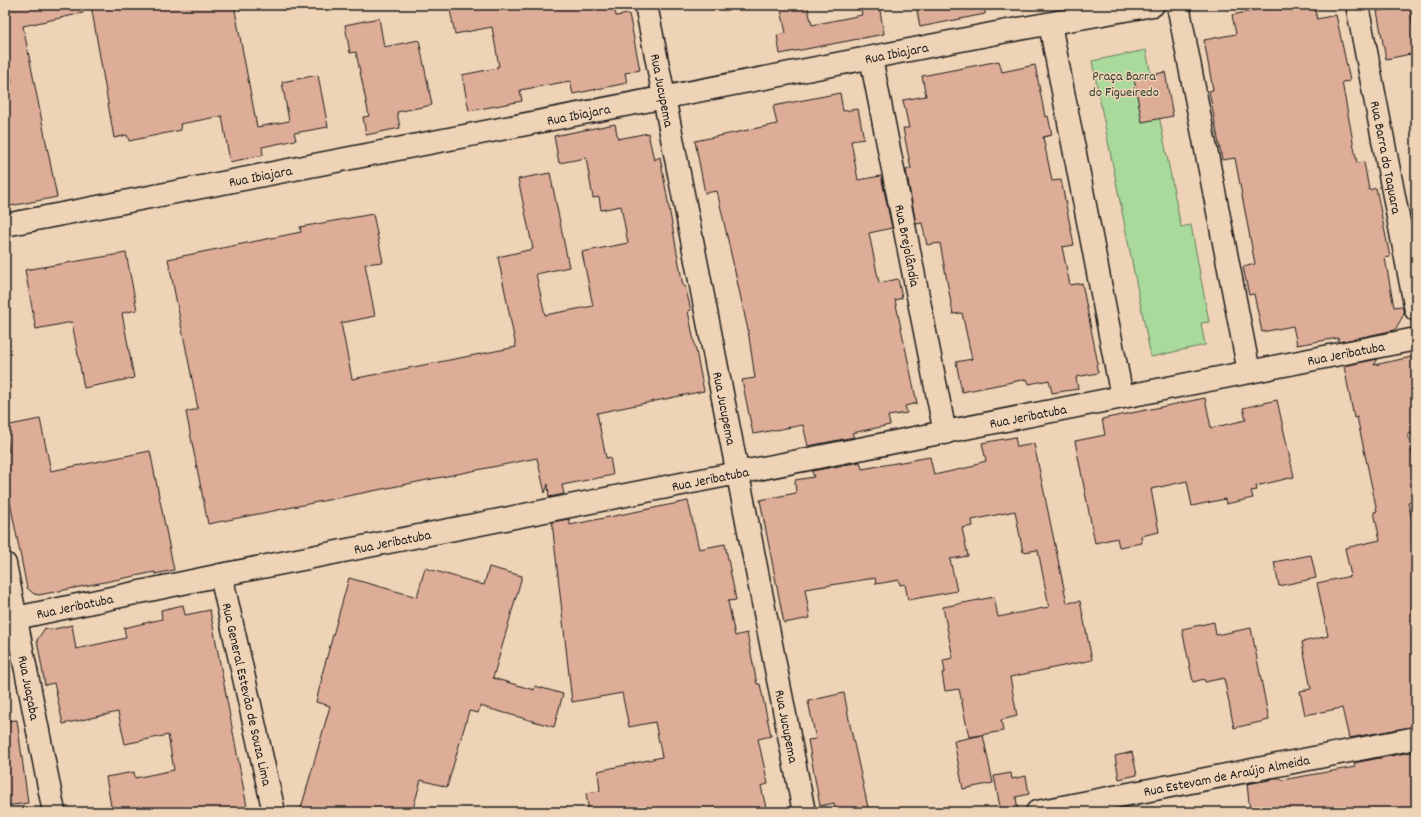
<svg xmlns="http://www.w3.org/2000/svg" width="1421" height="817" viewBox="0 0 1421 817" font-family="Dekko,sans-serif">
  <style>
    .green { fill: #a9da9b; stroke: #627b5c }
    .building { fill: #dead98; stroke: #1c1c1c }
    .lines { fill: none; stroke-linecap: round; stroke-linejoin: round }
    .street-casing { stroke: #1c1c1c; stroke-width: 25 }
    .street { stroke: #efd3b6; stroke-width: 22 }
    .labels { text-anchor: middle; stroke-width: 3; stroke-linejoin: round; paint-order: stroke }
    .street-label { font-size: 14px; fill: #1c1c1c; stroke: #efd3b6 }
    .park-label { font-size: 14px; fill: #384235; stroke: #efd3b6 }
  </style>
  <rect width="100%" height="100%" fill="#efd3b6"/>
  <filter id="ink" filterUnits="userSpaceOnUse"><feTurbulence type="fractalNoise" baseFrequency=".025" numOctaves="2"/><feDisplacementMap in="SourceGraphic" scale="8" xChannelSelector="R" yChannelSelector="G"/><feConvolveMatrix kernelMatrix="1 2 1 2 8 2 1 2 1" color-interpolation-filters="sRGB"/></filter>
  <g filter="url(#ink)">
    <path class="green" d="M1146,50L1181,227L1191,225L1209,322L1201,323L1205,345L1151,357L1092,61Z"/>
    <g class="building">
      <path d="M5,5H82L83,13L23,26L57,197L5,207V83L12,82L5,46Z"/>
      <path d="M91,5H234L257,127L289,121L282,82L318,75L328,127L294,133L296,140L262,147L263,155L230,162L222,116L180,124L181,130L129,141L127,135L114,138Z"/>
      <path d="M449,5H614L616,16L629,14L640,70L625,73L627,83L573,94L570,81L520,90L522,101L469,111L462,75L497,68V66H499L492,27L455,34Z"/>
      <path d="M780,5H807L812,25L862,15L860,5H879L884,34L780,54L777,35L786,33Z"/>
      <path d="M916,5H985V14L920,27Z"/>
      <path d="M1282,5H1314L1317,19L1336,15L1350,81L1342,82L1357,163L1364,162L1369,190L1376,188L1390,257L1385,258L1394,307L1402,306L1404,314L1395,330L1339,342L1338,338L1297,345L1293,326L1262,332L1254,294L1249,295L1243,267L1255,264L1235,158L1222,160L1209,91L1213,90L1204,40L1236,34L1232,15Z"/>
      <path d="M1382,5H1409L1414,31H1416V53L1386,59L1377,11L1383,10Z"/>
      <path d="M379,18L384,47L419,40L432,105L397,112L400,128L366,135L363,117L369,116L356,52L350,53L345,25Z"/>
      <path d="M999,61L1002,72L1035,65L1045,117L1048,116L1052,135L1043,137L1052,181L1061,180L1074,245L1062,247L1070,285L1082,283L1098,364H1096L1098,373L1076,377L1078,389L1052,393L1049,380L1029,384L1027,379L962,392L956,362L972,359L962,313L953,314L940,243L927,245L922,223L916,224L906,170L911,169L903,128H909L903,100L926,96L922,76Z"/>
      <path d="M1165,72L1173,116L1142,122L1134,79Z"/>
      <path d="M840,93L843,111L858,109L864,139L851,141L858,180L881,176L892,228L869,233L879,283L898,279L902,298L895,300L917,403L905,406L907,413L888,416L890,425L852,433L854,437L808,446L803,425L753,434L742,380L755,378L748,330L717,191L705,193L695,141L777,124L773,106Z"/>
      <path d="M615,124L618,139L648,133L654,160L660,157L683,286H685L691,310L688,311L704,391L597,413L606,458L610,457L613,475L562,485L564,494L549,497L548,484L545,493L537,458L208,524L186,412L198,409L168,259L301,232L300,227L373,214L383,262L365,264L375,316L341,323L352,379L516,347L498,257L533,249L518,179L550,173L569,267L536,274L545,315L593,306L582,252L628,243L621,206L601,210L599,197L593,198L586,158L559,163L554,136Z"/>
      <path d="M126,253L137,310L122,313L134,378L84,388L72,322L36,329L25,270Z"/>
      <path d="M1416,356V433L1408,434L1416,472V500L1408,502L1416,539V557L1412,558L1416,576V609L1412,610L1416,629V726L1349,738L1342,708L1305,715L1300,691L1311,689L1302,642L1328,636L1317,583L1351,576L1345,548L1380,540L1374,512L1377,511L1357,417L1354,418L1344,366L1378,359L1374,365Z"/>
      <path d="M1205,398L1211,428L1246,420L1243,408L1277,400L1294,477L1256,486L1257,490L1251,491L1253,498L1226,504L1225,499L1192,506L1187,481L1151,489L1159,532L1141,536L1142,543L1119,547L1117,538L1095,543L1075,441L1105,435L1102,419Z"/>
      <path d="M40,419L51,471L150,451L174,570L155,574V572L39,595L34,594L27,588L5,477V452L9,451L5,426Z"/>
      <path d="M1015,437L1017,447L1034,444L1067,603L1080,601L1092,660L1010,677L1017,716L1001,720L1003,731L969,737L959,689L945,691L942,673L945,672L943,660L953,658L943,607L994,597L998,617L1049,607L1038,550L1023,552L1015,511L972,520L973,526L962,528L968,556L950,559L957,591L908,600L905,584L900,585L899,580L876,584L875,578L805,589L810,618L784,623L760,500L796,493L795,480L814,477L812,471L860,462L862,469L930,457L934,475L975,466V464L986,461L982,443Z"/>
      <path d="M688,501L699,549L725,544L736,600L728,601L735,636L747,633L757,684H760L771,736L758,739L768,784L761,786L767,812H589L586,793L600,791L598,771L662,757L655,722L629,727L622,693L572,702L552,522L569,519L570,525Z"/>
      <path d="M1311,555L1316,578L1279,586L1274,562Z"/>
      <path d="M489,567L522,576L493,678L534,690L535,686L563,694L554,727L480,706L478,713L469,711L447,787L421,780L412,812H300L330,706L316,702L322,678H321L349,578L417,597L425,568L484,585Z"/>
      <path d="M183,605L185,615L210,610L248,812H112L106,777L134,772L135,778L174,770L168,735L125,744L118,712L63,724L54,683L45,685L37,640L45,628L50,630L72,625L76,649L126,638L124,628L162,619L161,610Z"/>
      <path d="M1214,622L1216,635L1251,628L1269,720L1234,728L1224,678L1205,682L1204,679L1193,682L1182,629Z"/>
      <path d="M844,693L850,725L869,812H836L834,803L820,806L808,740L816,739L808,701Z"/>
      <path d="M17,720L28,803L5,806V721Z"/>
      <path d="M983,735L993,783L963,789L954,741Z"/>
      <path d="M1416,751V812H1250L1247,784L1281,778L1282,780L1355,767L1354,763Z"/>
      <path d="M1132,752L1137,775L1119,779L1115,756Z"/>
      <path d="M1011,773L1012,779L1026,776L1029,794L1016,797L1018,812H1001L994,776Z"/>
    </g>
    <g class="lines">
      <g class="street-casing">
        <g id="street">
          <path id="s1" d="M646,5L804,812"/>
          <path d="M1178,5L1249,372"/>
          <path id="s2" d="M1357,5L1416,310"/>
          <path d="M1050,24L1122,397"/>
          <path id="s3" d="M871,58L945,433"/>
          <path id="s4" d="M5,225L1002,32L1153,5"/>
          <path id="s5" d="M5,564L54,812"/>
          <path id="s6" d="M221,575L274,812"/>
          <path id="s7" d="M5,619L16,618L221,575L1416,339"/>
          <path id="s8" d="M1037,812L1416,738"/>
        </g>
      </g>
      <use href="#street" class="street"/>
    </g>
  </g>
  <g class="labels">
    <g class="street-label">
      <text dy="5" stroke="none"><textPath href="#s4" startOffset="908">Rua Ibiajara</textPath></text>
      <text dy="5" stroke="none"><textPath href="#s1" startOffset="87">Rua Jucupema</textPath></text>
      <text dy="5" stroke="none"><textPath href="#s4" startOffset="584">Rua Ibiajara</textPath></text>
      <text dy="5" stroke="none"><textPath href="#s2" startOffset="155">Rua Barra do Taquara</textPath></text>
      <text dy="5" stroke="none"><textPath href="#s4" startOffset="260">Rua Ibiajara</textPath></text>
      <text dy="5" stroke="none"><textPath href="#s3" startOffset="191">Rua Brejolândia</textPath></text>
      <text dy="5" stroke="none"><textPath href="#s7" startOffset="1367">Rua Jeribatuba</textPath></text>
      <text dy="5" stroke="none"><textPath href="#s1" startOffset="411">Rua Jucupema</textPath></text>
      <text dy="5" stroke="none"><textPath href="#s7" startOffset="1043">Rua Jeribatuba</textPath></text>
      <text dy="5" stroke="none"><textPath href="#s7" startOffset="719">Rua Jeribatuba</textPath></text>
      <text dy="5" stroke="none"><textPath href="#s7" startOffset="395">Rua Jeribatuba</textPath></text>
      <text dy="5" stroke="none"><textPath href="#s7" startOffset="71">Rua Jeribatuba</textPath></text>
      <text dy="5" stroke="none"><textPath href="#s5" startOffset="126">Rua Juaçaba</textPath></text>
      <text dy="5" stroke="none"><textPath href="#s6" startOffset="122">Rua General Estevão de Souza Lima</textPath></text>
      <text dy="5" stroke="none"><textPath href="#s1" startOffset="735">Rua Jucupema</textPath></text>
      <text dy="5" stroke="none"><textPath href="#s8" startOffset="193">Rua Estevam de Araújo Almeida</textPath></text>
    </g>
    <g class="park-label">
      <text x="1124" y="80">Praça Barra<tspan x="1124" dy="16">do Figueiredo</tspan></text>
    </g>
  </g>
  <rect width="1421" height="817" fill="none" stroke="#efd3b6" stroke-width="20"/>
  <rect x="10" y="10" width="1401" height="797" fill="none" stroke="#1c1c1c" stroke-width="1.5" filter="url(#ink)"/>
</svg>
